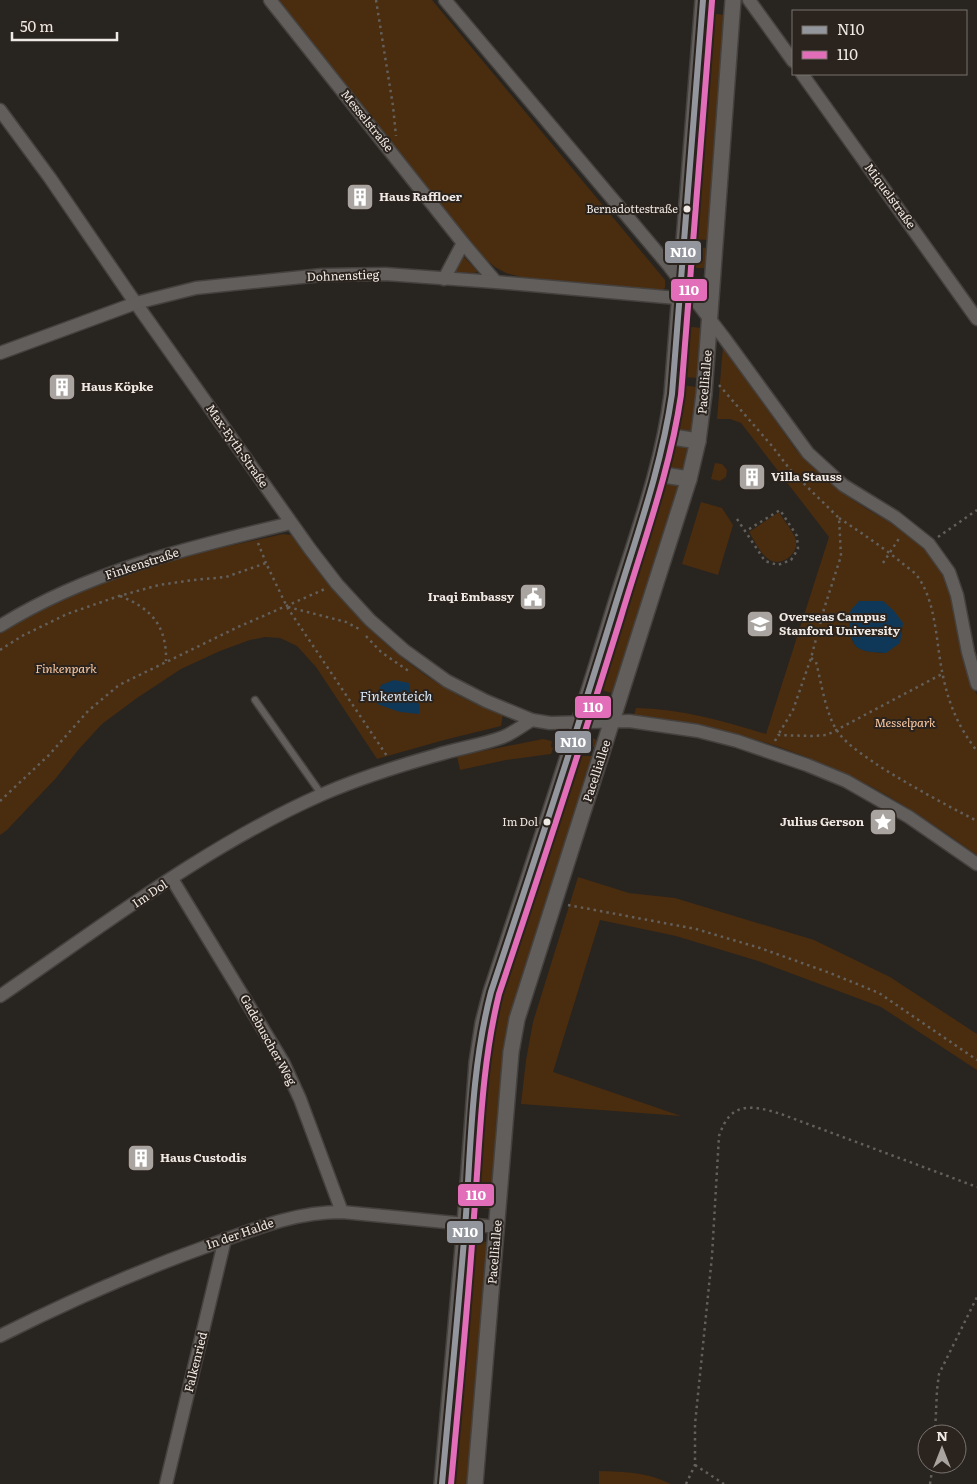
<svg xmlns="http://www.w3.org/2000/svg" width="977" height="1484" viewBox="0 0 977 1484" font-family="Literata,serif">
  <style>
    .green { fill: #4a2c0f; fill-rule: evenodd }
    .water { fill: #0f3858 }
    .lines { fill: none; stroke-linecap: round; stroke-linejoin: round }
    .service-casing { stroke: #45413e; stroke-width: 9 }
    .minor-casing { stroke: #45413e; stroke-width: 15 }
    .tertiary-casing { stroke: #45413e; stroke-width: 18 }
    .path { stroke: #63605c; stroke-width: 2.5; stroke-dasharray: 2.5 4; stroke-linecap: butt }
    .service { stroke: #615e5c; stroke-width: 6 }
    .minor { stroke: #615e5c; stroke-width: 12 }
    .tertiary { stroke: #615e5c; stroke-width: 15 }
    .bus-1-casing { stroke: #2b231d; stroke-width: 10 }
    .bus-2-casing { stroke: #2b231d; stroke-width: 10 }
    .bus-1 { stroke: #93969d; stroke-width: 6 }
    .bus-2 { stroke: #e26db8; stroke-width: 6 }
    .bus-dot { fill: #efe9e5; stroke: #2b231d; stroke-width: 2 }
    .labels { text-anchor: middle; stroke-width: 4; stroke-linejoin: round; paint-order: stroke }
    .bus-label { font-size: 11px; fill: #efe9e5; stroke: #2b231d; text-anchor: end }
    .street-label { font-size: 12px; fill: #efe9e5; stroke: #2b231d }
    .poi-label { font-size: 12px; font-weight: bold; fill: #efe9e5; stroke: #2b231d; text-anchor: start }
    .park-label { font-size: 12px; font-style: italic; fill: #fccba4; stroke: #2b231d }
    .water-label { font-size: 14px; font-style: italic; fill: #d5e4f2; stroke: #2b231d }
    .line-badge { stroke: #2b231d; stroke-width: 2 }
    .badge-label { font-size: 14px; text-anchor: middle; font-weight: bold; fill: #fff }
  </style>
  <rect width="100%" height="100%" fill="#282420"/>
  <g class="green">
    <path d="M278,0H432L665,280V288L661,291L528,279L506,273L495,267L484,258Z"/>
    <path d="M708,13L725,15L708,240L691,239Z"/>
    <path d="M691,247L707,248L706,265L704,268H692L690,266Z"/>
    <path d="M464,257L477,271L476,273L456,272L455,270Z"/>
    <path d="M685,326L701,328L698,378L681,377Z"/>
    <path d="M723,346L796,450C816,471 838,491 862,506C886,521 916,535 932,558C958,595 962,642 972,685L977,695V855C943,831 909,807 872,787C796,747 719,725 634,715L636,708C681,709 724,721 766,734L829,537L741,423L730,419H717ZM851,611L886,653C851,651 849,645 851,611Z"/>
    <path d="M680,385L697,387L692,432L675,430Z"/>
    <path d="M672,444L689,446L683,471L667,469Z"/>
    <path d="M715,463L722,464L727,470L726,477L720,481L711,479Z"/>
    <path d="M663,479L681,483L614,694L596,688Z"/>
    <path d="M701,502L722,508L733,525L718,575L682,564Z"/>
    <path d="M779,512C784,521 793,531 796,540C799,555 779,569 767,558C760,553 754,540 749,532Z"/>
    <path d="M283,534C286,534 291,535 294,536C301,540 323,577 330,585C339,596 349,607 358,617C399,659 446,696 503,714L501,726L444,740L377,759L316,667L297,646L280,638L265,637L250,640L220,651L181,669L137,698L102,724L79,749L56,778L7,830L0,835V631L57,600L133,571L188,555Z"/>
    <path d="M583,735L595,739L598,742L597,747H577L581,736Z"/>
    <path d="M543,739L552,741L551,747L553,748L551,754L506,760L460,770L457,756Z"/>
    <path d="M574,756H594L502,1069L490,1209L472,1207L485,1056L495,1008Z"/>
    <path d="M578,877L629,893L675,898L814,940L890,977L977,1034V1070L881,1007L761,962L676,936L600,920L553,1072L681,1116L521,1104L526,1060L533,1022Z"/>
    <path d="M469,1240L487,1242L467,1484H448Z"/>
    <path d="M599,1471C627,1472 646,1472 671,1484H599Z"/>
  </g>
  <g class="water">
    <path d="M859,601H883L894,611L903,623L900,643L886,653C878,652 866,653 858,648C850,643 847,619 851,610C853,607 857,604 859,601Z"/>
    <path d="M394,680L409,683L411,695L419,704V714L400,712L377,704V697L381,685Z"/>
  </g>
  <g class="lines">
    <g class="service-casing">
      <path id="service" d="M255,700L322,795"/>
    </g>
    <g class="minor-casing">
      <g id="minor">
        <path d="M270,0L463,243L496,282"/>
        <path d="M445,0L669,266L725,339L808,453L843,485L895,517L929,544L949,572L957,595L968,652L977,684"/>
        <path d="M749,0L793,61"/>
        <path d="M802,74L977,319"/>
        <path d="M0,110L50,178L130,295L310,549L337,584L370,620L404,650L447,681L486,701L532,720L550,723L629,721L698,731L737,741L807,765L846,781L909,817L977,864"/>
        <path d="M444,279L463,243"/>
        <path d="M0,353L136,303L196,288L322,275L385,274L496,282L688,299"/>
        <path d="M0,626C88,571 191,547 291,523"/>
        <path d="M172,879L283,1062L300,1099L342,1212"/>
        <path d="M0,996C104,925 207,845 323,794C360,778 398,766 437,755C459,748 482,745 503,737C513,733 523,725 532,720"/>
        <path d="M0,1336C69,1301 140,1270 213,1244C257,1228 295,1212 342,1212L497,1227"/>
        <path d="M166,1484L225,1239"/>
      </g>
    </g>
    <g class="tertiary-casing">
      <g id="tertiary">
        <path d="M666,436L698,441"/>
        <path d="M657,474L689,479"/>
        <path d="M442,1484L465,1224L477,1062L483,1023L491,992C534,863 576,735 615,606C637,535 663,467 672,394L703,0"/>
        <path d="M475,1484L511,1052L517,1019L689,479L698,441L704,394L733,0"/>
      </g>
    </g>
    <g class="path">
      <path d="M376,0L393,106L396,136"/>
      <path d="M719,385L772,446L792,472L839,518L841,556L824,609L811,658L793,710L778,735"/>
      <path d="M839,518C860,532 881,546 901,562C906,567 914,571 918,577C937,604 936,645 943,676C949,705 959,728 977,751"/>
      <path d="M737,519L765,561L778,565L791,560L798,549L797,536L780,510L746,531"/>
      <path d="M938,537L977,510"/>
      <path d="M258,543L266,563"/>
      <path d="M883,563L900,537"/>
      <path d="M120,596C151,608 167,626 166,661"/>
      <path d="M288,607L346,622L359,629"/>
      <path d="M366,636L381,652L410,672"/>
      <path d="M0,650L22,636L67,614L119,596L159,585L193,580L226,577L266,563L287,607L387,756"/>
      <path d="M811,658L816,662C821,681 826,716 838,732C848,746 865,756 879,766C911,786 944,804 977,821"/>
      <path d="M775,741L778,735L811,736L827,735L942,674"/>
      <path d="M0,801L49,755L88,711L119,685L238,627L325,589"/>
      <path d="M568,905L696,929L760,948L830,973L879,993L977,1060"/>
      <path d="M935,1434L937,1390L939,1374L977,1297"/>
      <path d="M695,1465L724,1484"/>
      <path d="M686,1484L695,1465V1424L712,1256L719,1136C721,1130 724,1123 728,1118C741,1101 764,1109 781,1114L977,1187"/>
      <path d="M930,1484L933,1464"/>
    </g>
    <use href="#service" class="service"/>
    <use href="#minor" class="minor"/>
    <use href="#tertiary" class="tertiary"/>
    <g class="bus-1-casing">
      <path id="bus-1" d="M442,1484C450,1394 459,1305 466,1215C471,1140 472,1065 491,992C533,866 574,740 613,613C635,540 661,470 672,394L703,0"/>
    </g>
    <g class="bus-2-casing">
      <path id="bus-2" d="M451,1484C459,1395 468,1305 474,1216C480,1142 481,1067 499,994C541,869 582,743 621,617C643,543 670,471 681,395L712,1"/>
    </g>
    <use href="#bus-1" class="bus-1"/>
    <use href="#bus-2" class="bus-2"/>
  </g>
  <defs>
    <g id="building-square" transform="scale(1.4375)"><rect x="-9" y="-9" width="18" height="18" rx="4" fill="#a9a4a0" stroke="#2b231d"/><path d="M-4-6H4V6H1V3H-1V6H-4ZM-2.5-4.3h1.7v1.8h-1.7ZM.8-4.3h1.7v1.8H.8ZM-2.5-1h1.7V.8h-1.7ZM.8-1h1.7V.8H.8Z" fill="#fff"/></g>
    <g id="civic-square" transform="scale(1.4375)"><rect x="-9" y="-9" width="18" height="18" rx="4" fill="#a9a4a0" stroke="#2b231d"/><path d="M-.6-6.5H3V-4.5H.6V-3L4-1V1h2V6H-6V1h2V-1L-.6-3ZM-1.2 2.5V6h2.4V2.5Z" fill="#fff"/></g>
    <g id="university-square" transform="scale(1.4375)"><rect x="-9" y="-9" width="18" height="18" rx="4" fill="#a9a4a0" stroke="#2b231d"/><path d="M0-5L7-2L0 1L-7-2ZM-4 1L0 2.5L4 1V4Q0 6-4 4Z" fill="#fff"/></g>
    <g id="sight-square" transform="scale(1.4375)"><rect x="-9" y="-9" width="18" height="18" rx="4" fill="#a9a4a0" stroke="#2b231d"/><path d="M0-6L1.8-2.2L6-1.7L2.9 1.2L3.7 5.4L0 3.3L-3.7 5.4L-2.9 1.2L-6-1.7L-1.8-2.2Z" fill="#fff"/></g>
  </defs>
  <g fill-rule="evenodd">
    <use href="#building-square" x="360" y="197"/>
    <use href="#building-square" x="62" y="387"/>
    <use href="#building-square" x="752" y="477"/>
    <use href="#civic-square" x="533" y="597"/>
    <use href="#university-square" x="760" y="624"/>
    <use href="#sight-square" x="883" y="822"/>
    <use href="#building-square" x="141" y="1158"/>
  </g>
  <g class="bus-dot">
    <circle cx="687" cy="209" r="4.5"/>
    <circle cx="547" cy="822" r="4.5"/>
  </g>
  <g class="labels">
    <g class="bus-label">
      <text x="678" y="213">Bernadottestraße</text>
      <text x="538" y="826">Im Dol</text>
    </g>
    <g class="street-label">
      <text transform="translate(367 121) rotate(51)" y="4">Messelstraße</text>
      <text transform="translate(890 196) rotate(54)" y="4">Miquelstraße</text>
      <text transform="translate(343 276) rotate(-2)" y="4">Dohnenstieg</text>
      <text transform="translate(705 382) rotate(-85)" y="4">Pacelliallee</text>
      <text transform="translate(237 446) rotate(55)" y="4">Max-Eyth-Straße</text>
      <text transform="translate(142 564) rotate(-18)" y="4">Finkenstraße</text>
      <text transform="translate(597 771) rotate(-72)" y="4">Pacelliallee</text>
      <text transform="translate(150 894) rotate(-34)" y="4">Im Dol</text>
      <text transform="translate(268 1040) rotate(61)" y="4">Gadebuscher Weg</text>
      <text transform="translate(240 1234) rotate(-19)" y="4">In der Halde</text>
      <text transform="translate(495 1252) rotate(-85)" y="4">Pacelliallee</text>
      <text transform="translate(196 1362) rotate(-76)" y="4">Falkenried</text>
    </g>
    <g class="poi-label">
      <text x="379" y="201">Haus Raffloer</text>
      <text x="81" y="391">Haus Köpke</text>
      <text x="771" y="481">Villa Stauss</text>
      <text x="514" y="601" text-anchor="end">Iraqi Embassy</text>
      <text x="779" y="621">Overseas Campus<tspan x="779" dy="14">Stanford University</tspan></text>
      <text x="864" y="826" text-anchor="end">Julius Gerson</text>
      <text x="160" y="1162">Haus Custodis</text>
    </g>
    <g class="park-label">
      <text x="66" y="673">Finkenpark</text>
      <text x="905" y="727">Messelpark</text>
    </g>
    <g class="water-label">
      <text x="396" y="701">Finkenteich</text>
    </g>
  </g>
  <g class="line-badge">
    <rect x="664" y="240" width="38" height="24" rx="5" fill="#93969d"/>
    <rect x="670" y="278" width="38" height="24" rx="5" fill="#e26db8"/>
    <rect x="574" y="695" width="38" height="24" rx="5" fill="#e26db8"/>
    <rect x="554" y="730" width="38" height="24" rx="5" fill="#93969d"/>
    <rect x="457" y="1183" width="38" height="24" rx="5" fill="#e26db8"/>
    <rect x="446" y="1220" width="38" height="24" rx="5" fill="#93969d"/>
  </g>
  <g class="badge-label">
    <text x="683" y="257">N10</text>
    <text x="689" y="295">110</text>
    <text x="593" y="712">110</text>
    <text x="573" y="747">N10</text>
    <text x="476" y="1200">110</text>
    <text x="465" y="1237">N10</text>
  </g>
  <rect x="792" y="10" width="175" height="65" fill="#2b231d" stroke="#79726d"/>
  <rect x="802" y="26" width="25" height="8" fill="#93969d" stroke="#79726d"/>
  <text x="837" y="35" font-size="15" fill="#efe9e5">N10</text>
  <rect x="802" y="51" width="25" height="8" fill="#e26db8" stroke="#79726d"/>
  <text x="837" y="60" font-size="15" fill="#efe9e5">110</text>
  <g transform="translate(942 1449)"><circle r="24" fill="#2b231d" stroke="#79726d"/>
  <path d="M0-4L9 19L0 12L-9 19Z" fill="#a9a4a0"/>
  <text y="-8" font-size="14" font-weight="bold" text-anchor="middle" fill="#efe9e5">N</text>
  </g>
  <path d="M12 32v8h105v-8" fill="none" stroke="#efe9e5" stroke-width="2.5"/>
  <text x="20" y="32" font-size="15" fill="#efe9e5" stroke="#2b231d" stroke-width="4" paint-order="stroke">50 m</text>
</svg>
